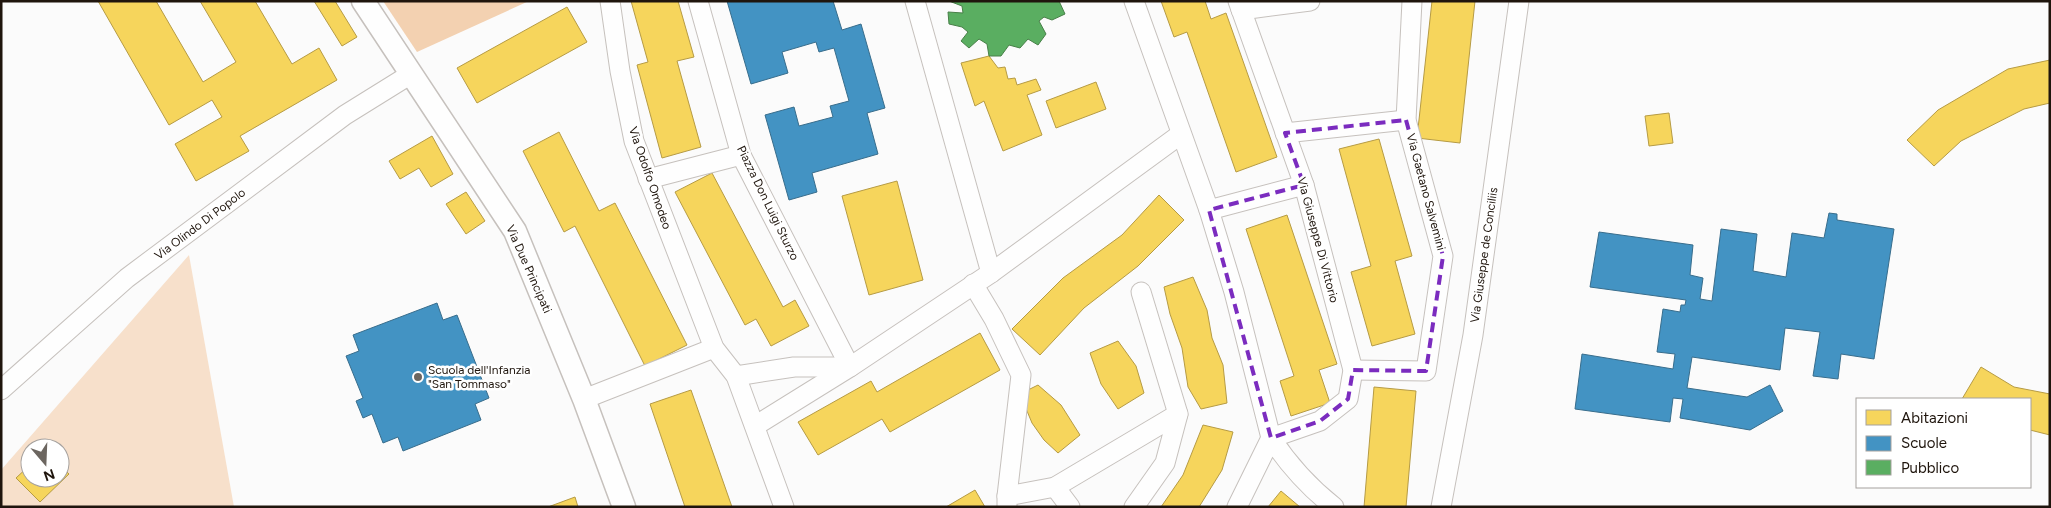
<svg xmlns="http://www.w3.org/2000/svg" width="2051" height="508" viewBox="0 0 2051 508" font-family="Figtree,sans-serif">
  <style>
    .green { fill: #f7e0cb; fill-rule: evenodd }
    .forest { fill: #f3d1b1 }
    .homes { fill: #f6d55c; stroke: #b69b44 }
    .schools { fill: #4393c3; stroke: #386d8c }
    .public { fill: #5aae61; stroke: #488048 }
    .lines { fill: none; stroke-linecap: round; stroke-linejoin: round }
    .minor-casing { stroke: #c6c1bd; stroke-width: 21 }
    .tertiary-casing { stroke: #c6c1bd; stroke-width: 25 }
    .minor { stroke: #fefefe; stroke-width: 19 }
    .tertiary { stroke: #fefefe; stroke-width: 22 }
    .marked { fill: none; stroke: #7b2cbf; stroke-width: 4; stroke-dasharray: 10 6; stroke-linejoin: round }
    .poi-dot { fill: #6c6660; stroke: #fff; stroke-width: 2 }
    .labels { text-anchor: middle; stroke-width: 5; stroke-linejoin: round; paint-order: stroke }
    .street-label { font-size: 12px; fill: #1f150d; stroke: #fff }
    .poi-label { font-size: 12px; fill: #1f150d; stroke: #fff; text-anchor: start }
  </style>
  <rect width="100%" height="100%" fill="#fbfbfb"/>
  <path class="green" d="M189,255L234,507H1V470ZM30,448H60V478H30Z"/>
  <path class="forest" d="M383,1H529L417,52Z"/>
  <g class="homes">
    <path d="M98,1H156L203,82L236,62L200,1H255L292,64L319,48L337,80L240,136L249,151L196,181L175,144L222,117L212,100L169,125Z"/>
    <path d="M314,1H335L357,37L342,46Z"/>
    <path d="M631,1H678L694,57L677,61L701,147L662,158L637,65L648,62Z"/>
    <path d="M1161,1H1205L1211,19L1226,13L1277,157L1236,172L1187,32L1174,37Z"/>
    <path d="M1432,1H1475L1460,143L1417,138Z"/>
    <path d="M567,7L587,42L477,103L457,68Z"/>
    <path d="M989,56L998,68L1005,67L1008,79L1015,78L1017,85L1036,79L1041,90L1027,95L1042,135L1003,151L984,101L975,106L961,63Z"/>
    <path d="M2050,60V103L2024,109L1961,141L1934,166L1907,140L1938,110L2008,69Z"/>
    <path d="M1096,82L1106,109L1056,128L1046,101Z"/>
    <path d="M1669,113L1673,143L1649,146L1645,116Z"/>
    <path d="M559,132L599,211L615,203L687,345L645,366L575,226L564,232L523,151Z"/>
    <path d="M432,136L453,174L431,187L419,168L400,179L389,161Z"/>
    <path d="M1379,139L1412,256L1395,261L1415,334L1372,346L1351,272L1371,266L1339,149Z"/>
    <path d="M712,173L783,307L795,300L809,326L771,346L756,319L745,325L675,192Z"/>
    <path d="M897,181L923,280L869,295L842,196Z"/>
    <path d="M466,192L485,221L466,234L446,204Z"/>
    <path d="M1159,195L1184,220L1138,266L1084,308L1040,355L1012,329L1063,278L1122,235Z"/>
    <path d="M1287,215L1337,364L1319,370L1330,403L1291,416L1280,381L1294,376L1246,229Z"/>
    <path d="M1193,277L1207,310L1212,338L1223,365L1227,403L1201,409L1188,387L1182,348L1170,314L1164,287Z"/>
    <path d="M980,333L1000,370L890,432L882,419L818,455L798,422L871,381L877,392Z"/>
    <path d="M1118,341L1136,366L1144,393L1118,409L1101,384L1090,353Z"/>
    <path d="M1981,367L2014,387L2050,394V435L2030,430V399H1962Z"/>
    <path d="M1038,385L1061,405L1080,435L1058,453L1044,440L1032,423L1020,394Z"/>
    <path d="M1374,387L1416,391L1406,507H1364Z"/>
    <path d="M691,390L732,507H685L650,404Z"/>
    <path d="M1203,425L1233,432L1222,470L1199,507H1161L1183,475Z"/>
    <path d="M30,465V478H60V465L69,474L40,502L16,478Z"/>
    <path d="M975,490L985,507H946Z"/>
    <path d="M1281,491L1300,507H1268Z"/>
    <path d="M575,497L578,507H548Z"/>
  </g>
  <g class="schools">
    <path d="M727,1H833L842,30L861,24L885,108L867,113L878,154L812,173L817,192L789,200L765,115L794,107L799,126L833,117L830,106L849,101L834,48L819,52L816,42L782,52L788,73L751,84Z"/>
    <path d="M1829,213L1837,214V220L1894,229L1874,359L1841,354L1838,379L1813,376L1820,332L1785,328L1780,370L1692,357L1687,388L1747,397L1770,385L1783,411L1750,430L1680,418L1683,399L1673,398L1670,422L1575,409L1582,354L1673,369L1675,354L1657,352L1663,309L1680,312L1681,305H1685L1686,300L1590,287L1599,232L1693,245L1690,275L1703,278L1700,299L1712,301L1721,229L1757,234L1753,271L1786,277L1792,233L1824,238Z"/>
    <path d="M437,303L443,320L457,315L489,398L475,404L481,420L403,451L398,437L383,443L372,414L363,418L356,401L363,398L346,356L359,351L353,335Z"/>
  </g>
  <path class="public" d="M1059,1L1065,14L1052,20L1044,17L1039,21L1046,34L1038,45L1028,39L1020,48L1009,45L1001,56H989L987,44L979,39L969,48L961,41L968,32L962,27L949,24L948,12L963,13L962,6L949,1Z"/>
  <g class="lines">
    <g class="minor-casing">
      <g id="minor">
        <path d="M610,1L620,71L634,141L714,348L736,376L784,507"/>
        <path d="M698,1L741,155L850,367"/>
        <path d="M915,1L991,273"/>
        <path d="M1134,1L1209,210L1234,292L1271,438L1320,421L1348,399L1353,370L1304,185L1238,1"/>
        <path d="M1241,10L1310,1"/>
        <path d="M1285,133L1406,120"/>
        <path d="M648,179L741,155"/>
        <path d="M1209,210L1304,185"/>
        <path d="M973,284L994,319L1021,375L1007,496V507"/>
        <path d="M1141,292L1178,414"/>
        <path d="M1353,370L1426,371L1443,256L1406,120L1412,1"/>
        <path d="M736,376L794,367H849"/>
        <path d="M1,390L127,278L345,115L411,74"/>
        <path d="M584,399L714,348"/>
        <path d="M755,426L850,367L991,273L1181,134"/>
        <path d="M1055,487L1070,507"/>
        <path d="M1007,496L1055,487L1178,414L1165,463L1134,507"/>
        <path d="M1237,507L1271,438C1288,464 1310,488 1334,507"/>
        <path d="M1441,507L1473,335L1519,1"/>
      </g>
    </g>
    <g class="tertiary-casing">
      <path id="tertiary" d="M363,1L515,231L584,399L624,507"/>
    </g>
    <use href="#minor" class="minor"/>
    <use href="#tertiary" class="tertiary"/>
  </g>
  <path class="marked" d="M1406,120L1443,256L1426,371L1353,370L1348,399L1320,421L1271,438L1209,210L1304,185L1285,133Z"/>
  <circle class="poi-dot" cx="418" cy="377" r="5"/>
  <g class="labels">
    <g class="street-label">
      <text transform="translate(650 178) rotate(71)" y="4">Via Odolfo Omodeo</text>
      <text transform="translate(1426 192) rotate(75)" y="4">Via Gaetano Salvemini</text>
      <text transform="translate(768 203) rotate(64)" y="4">Piazza Don Luigi Sturzo</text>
      <text transform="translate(200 224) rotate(-37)" y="4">Via Olindo Di Popolo</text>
      <text transform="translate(1318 240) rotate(75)" y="4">Via Giuseppe Di Vittorio</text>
      <text transform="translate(1484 255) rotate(-82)" y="4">Via Giuseppe de Conciliis</text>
      <text transform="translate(529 269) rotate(66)" y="4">Via Due Principati</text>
    </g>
    <g class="poi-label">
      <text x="428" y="374">Scuola dell'Infanzia<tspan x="428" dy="14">"San Tommaso"</tspan></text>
    </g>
  </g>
  <rect width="2051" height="508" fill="none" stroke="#1f150d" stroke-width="5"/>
  <rect x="1856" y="398" width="175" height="90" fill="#ffffff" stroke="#a5a19e"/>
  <rect x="1866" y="410" width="25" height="15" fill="#f6d55c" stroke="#a5a19e"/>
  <text x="1901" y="423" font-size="15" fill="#1f150d">Abitazioni</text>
  <rect x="1866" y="436" width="25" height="15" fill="#4393c3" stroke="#a5a19e"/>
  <text x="1901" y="448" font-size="15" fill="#1f150d">Scuole</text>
  <rect x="1866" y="460" width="25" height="15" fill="#5aae61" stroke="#a5a19e"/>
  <text x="1901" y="473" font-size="15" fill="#1f150d">Pubblico</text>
  <g transform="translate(45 463) rotate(161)"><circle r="24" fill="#ffffff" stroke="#a5a19e"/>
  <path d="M0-4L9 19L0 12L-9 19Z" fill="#6c6660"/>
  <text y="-8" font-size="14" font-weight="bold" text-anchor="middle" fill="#1f150d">N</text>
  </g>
</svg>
